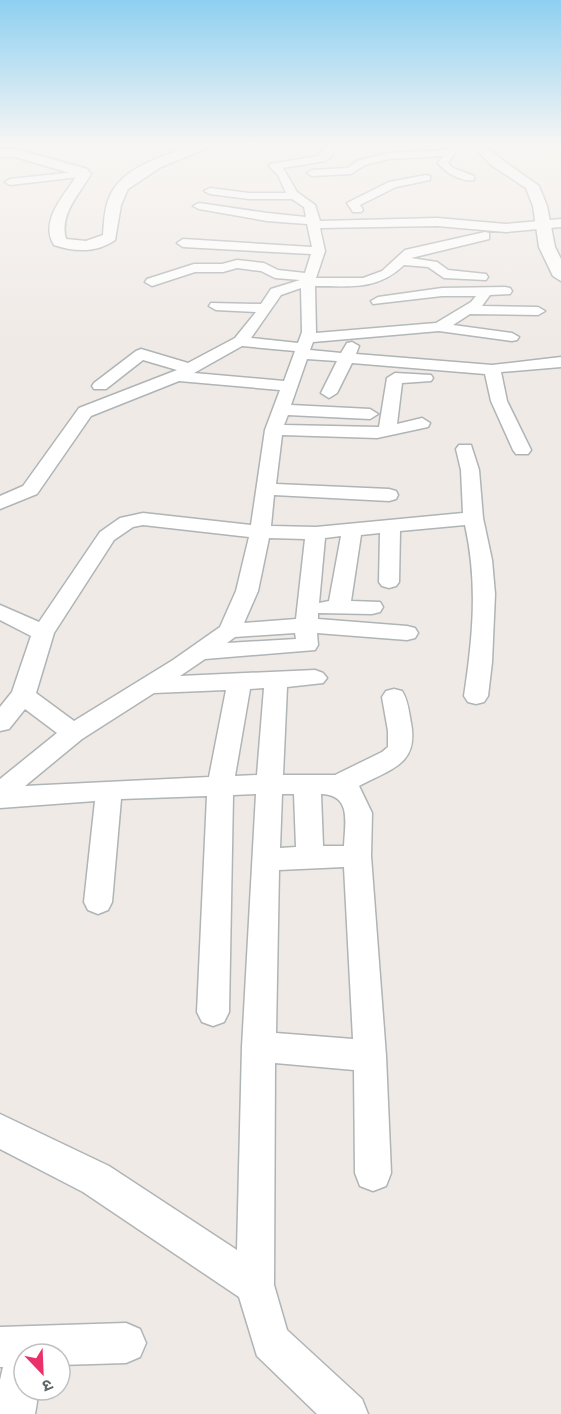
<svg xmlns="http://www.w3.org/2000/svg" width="561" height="1414" viewBox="0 0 561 1414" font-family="'IBM Plex Sans','Noto Sans Devanagari',sans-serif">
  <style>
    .green { fill: #d1e8c3 }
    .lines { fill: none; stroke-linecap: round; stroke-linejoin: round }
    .minor-casing { stroke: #afb4b6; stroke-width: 3 }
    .tertiary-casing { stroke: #afb4b6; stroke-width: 3 }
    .minor { fill: #fff; fill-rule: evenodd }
    .tertiary { fill: #fff; fill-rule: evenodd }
  </style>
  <rect width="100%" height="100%" fill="#f0eae6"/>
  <path class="green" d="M515,146H561V159L544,158Z"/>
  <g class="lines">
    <g class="minor-casing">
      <g id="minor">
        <path d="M327,146H337L330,158L325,161L283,168L297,192L315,205L320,221L437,218L506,224L561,219V227L506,232L437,226L320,228L325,251L316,278H363L382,271L405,250L485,232L489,233V239L411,258L437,262L448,270L486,274L488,277L486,280L444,278L428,267L404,265C377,291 349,286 315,286L316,333L436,323L471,302L476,296H442L373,304L371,301L378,297L442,288L505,287L510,288L512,291L510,294L490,295L482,306L538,307L545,311L538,315L470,314L453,325L512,333L519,337L517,340L512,341L439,331L313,342L310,350L341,353L347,343L352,342L359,346L356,354L492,365L561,357V367L501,372L507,401L531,450L528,454H516L513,450L491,401L485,374L352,363L337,393L329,398L321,393L337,361L307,359L291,405L370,409L378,414L370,419L288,415L284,425L379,427L387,378L395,373L431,375L433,378L431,381L402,383L397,424L422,418L430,423L428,427L377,438L282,435L276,484L389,489L396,491L398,495L396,499L389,501L274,495L271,526L316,527L463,513L461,470L456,449L459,445H471L479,470L483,518L492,560L495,594L492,662L488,696L484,702L476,704L468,702L464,696C473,637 478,583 465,525L400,531L399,582L396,586L389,588L382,586L379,582L380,533L361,535L351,601L380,602L383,607L380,612L372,614L318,613V619L407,626L415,628L418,633L415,638L407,640L317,633L318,645L315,650L205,659L180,676L315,670L323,673L327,678L323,683L287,687L283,775H335L382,752L388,747V731L382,697L386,691L394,689L402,691C408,700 409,712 411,723C419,765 390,769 359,786L372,813L371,856L386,1056L391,1173L386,1186L373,1191L360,1186L355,1173L354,1070L275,1063L274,1285L287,1330L362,1399L368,1414H317L257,1356L239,1297L83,1192L0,1149V1114L109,1166L237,1250L242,1047L256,794L233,795L229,1012L224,1022L213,1026L202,1022L197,1012L207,796L121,799L112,902L108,910L98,914L88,910L84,902L95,801L0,808V779L57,733L25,709L9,729L0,731V707L12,692L31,636L0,620V605L39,622L100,532L120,518L143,513L251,525L265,430L280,390L179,381L91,416L37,494L0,509V496L23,486L79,408L177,370L143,360L106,389H94L92,386L94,383L136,351L141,349L188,363L235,338L256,312L216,310L209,306L211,303L261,304L271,289L300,280L275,278L261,271L237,268L223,272H195L152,286L145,282L147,279L194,264H222L237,260L264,263L278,270L305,273L311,254L183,247L177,243L183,239L312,247L307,224L267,221L199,209L193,206L199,203L267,213L306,217L304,207L292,199H249L210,194L204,191L210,188L249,193H286L278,175L269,166L270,164L318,156ZM301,288L302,332L298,343L251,338L281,295ZM242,346L295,351L284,381L194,373ZM143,525L249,537L236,591L220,627L173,660L74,721L36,693L54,633L114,540L133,527ZM341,536L329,601L319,603L325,538ZM269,538L305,539L296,619L244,623L258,591ZM295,633L296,639L227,643L235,637ZM264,688L257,775L235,776L250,689ZM226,690L209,777L25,786L82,739L154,693ZM282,794H294L296,847L280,848ZM321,794C352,795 345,822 344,846H323ZM344,867L353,1039L276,1033L279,870Z"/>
        <path d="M450,146H460L448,163L453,168L474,176V180C461,182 446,173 438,163L443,156L389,159L365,165L351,174L312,176L307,173L312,170L348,168L357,161L389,153L447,150Z"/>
        <path d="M84,171L88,172V176L10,185L5,182L10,179Z"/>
        <path d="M426,175L430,176V180L396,187L360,205L363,210L361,212H353L347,203L389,182Z"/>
        <path d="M126,1323L140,1329L146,1343L140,1357L126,1363L60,1365V1354H24V1390H39L35,1414H0V1380L3,1367H0V1327Z"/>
      </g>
    </g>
    <g class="tertiary-casing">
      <g id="tertiary">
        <path d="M194,146H212L161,167L128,189L121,205L115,240C97,253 74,252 54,245C39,220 65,195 77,175L15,157H0V149H16L87,169L91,174C79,195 59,214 66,239L86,241L103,235C104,223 104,210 109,198C121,167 165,155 194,146Z"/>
        <path d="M473,146H486L501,159L539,186L547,206L555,247L561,259V281L553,276L539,247L533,206L526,188L491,165Z"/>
      </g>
    </g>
    <use href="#minor" class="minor"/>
    <use href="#tertiary" class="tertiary"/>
  </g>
  <linearGradient id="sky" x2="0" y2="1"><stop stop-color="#8ed0f1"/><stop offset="0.42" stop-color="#f8f6f4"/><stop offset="1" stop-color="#f8f6f4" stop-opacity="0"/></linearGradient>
  <rect width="561" height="344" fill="url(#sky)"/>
  <g transform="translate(42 1372) rotate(157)"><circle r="28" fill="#ffffff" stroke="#bfc1c2" stroke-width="1.5"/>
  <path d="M0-4.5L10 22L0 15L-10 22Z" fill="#eb316a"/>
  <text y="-9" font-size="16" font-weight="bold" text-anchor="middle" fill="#5e6567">उ</text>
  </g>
</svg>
